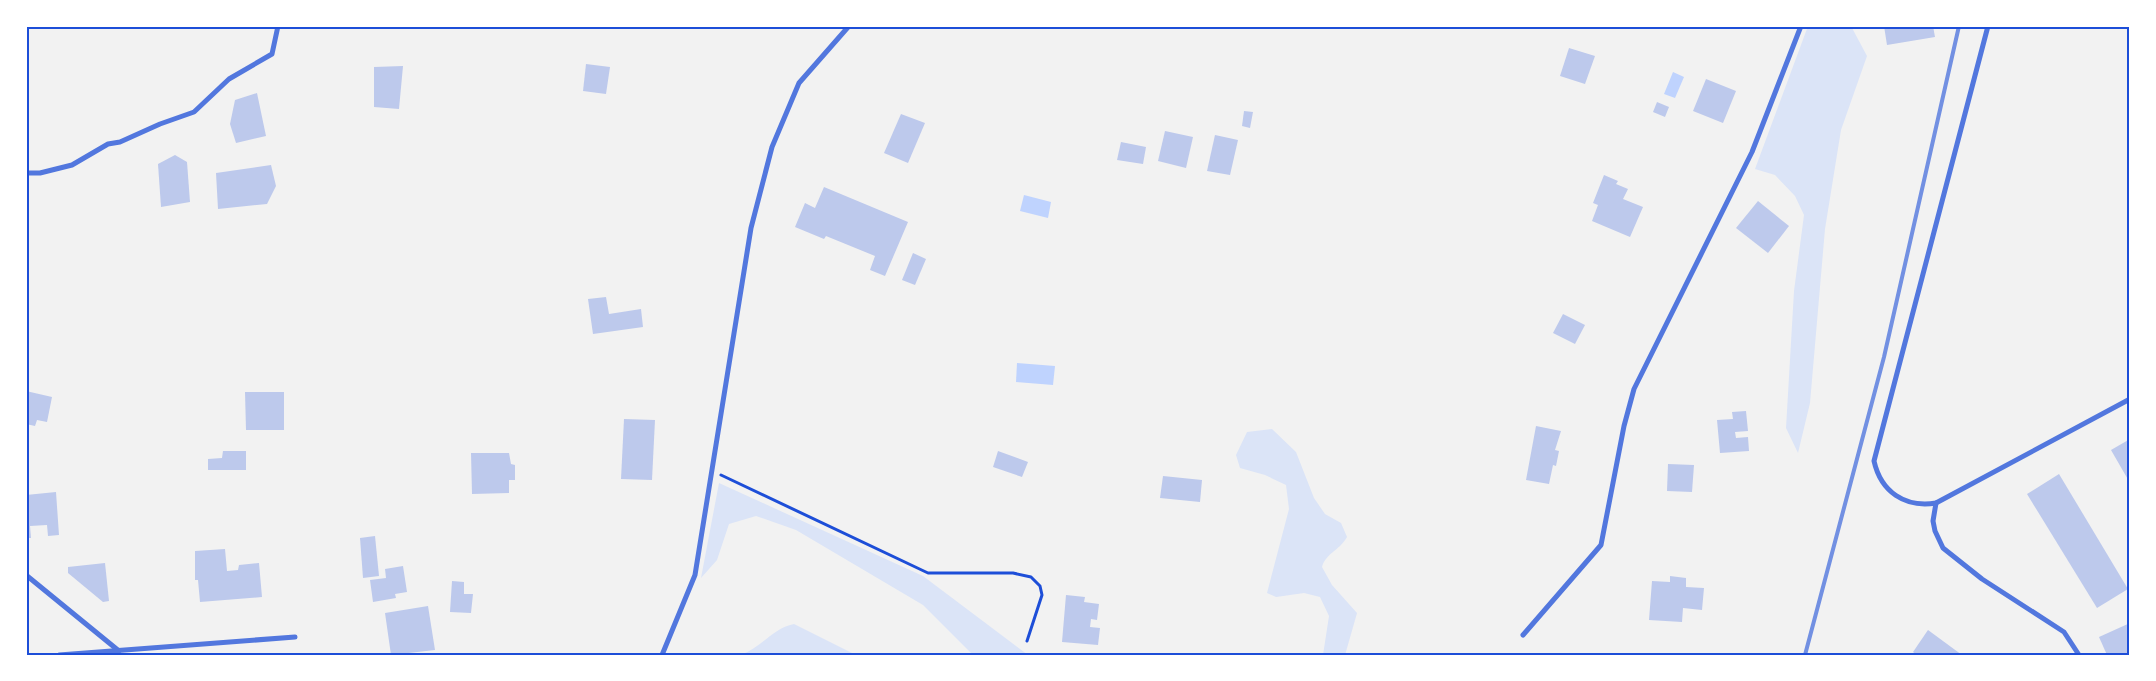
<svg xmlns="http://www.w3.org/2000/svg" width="2156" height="681" viewBox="0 0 2156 681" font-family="Overpass,sans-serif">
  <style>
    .green { fill: #dbe4f7 }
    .water { fill: #bfd3fe }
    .building { fill: #bdc9ec }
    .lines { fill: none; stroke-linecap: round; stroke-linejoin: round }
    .path { stroke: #1d4ed8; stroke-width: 3 }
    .minor { stroke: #5277de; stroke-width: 5 }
    .rail { stroke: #7290e2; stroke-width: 4 }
    .neatline { fill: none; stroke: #1d4ed8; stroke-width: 2 }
  </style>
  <rect width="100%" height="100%" fill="#f2f2f2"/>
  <g class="green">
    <path d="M1808,26H1851L1867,56L1841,130L1825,229L1810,403L1798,453L1786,428L1794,291L1804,215L1795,196L1775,175L1755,169Z"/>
    <path d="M1272,429L1296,452L1314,498L1325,514L1341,523L1347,537C1339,551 1326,553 1322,567L1332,585L1357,613L1345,655H1323L1329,616L1320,597L1304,593L1276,597L1267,593L1289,509L1286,485L1265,475L1240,468L1236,455L1247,432Z"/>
    <path d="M719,483L923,576L1028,655H973L923,605L796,530L756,516L729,524L717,560L701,578Z"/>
    <path d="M794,624L856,655H741C762,647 773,628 794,624Z"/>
  </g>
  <g class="water">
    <path d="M1673,72L1684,77L1675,98L1664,94Z"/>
    <path d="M1024,195L1051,202L1048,218L1020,211Z"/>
    <path d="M1017,363L1055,366L1053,385L1016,382Z"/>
  </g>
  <g class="building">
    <path d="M1884,26H1933L1935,37L1887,45Z"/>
    <path d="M1569,48L1595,56L1585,84L1560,76Z"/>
    <path d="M586,64L610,67L606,94L583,91Z"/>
    <path d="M403,66L399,109L374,107V67Z"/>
    <path d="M1706,79L1736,91L1723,123L1693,111Z"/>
    <path d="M257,93L266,136L236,143L230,124L235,100Z"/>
    <path d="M1657,102L1669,107L1665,117L1653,112Z"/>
    <path d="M1244,111L1253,112L1250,128L1242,126Z"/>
    <path d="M901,114L925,123L908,163L884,153Z"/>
    <path d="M1165,131L1193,137L1186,168L1158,161Z"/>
    <path d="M1215,135L1238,140L1230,175L1207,171Z"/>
    <path d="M1121,142L1146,147L1143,164L1117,160Z"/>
    <path d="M175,155L187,162L190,202L161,207L158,164Z"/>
    <path d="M271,165L276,186L267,204L218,209L216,173Z"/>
    <path d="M1604,175L1618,181L1616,184L1628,189L1623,199L1643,207L1630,237L1592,221L1598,205L1593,203Z"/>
    <path d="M824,187L908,222L885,276L870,270L875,256L826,236L824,239L795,227L805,203L815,208Z"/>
    <path d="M1758,201L1789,226L1768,253L1736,228Z"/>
    <path d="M913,253L926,259L915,285L902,280Z"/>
    <path d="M606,297L609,314L641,309L643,327L593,334L588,299Z"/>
    <path d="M1563,314L1585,325L1575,344L1553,333Z"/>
    <path d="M26,391L52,397L47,422L37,420L35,426L26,424Z"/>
    <path d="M245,392H284V430H246Z"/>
    <path d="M1746,411L1748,431L1735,432L1736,438L1748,437L1749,451L1720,453L1717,420L1733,419L1732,412Z"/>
    <path d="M624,419L655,420L652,480L621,479Z"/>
    <path d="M1536,426L1561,431L1555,450L1559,451L1556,466L1553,465L1549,484L1526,480Z"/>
    <path d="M2130,439V483L2111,450Z"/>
    <path d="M223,451H246V470H208V459L222,458Z"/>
    <path d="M998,451L1028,462L1022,477L993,467Z"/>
    <path d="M471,453H509L511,464L515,465V480H509V493L472,494Z"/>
    <path d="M1668,464L1694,465L1692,492L1667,491Z"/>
    <path d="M2059,474L2128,589L2097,608L2027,494Z"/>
    <path d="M1163,476L1202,480L1200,502L1160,498Z"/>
    <path d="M56,492L59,535L48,536L47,525L30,526L31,538H26V495Z"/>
    <path d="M375,536L379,576L363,578L360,538Z"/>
    <path d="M225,549L227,571L238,570L239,565L259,563L262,597L200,602L198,580H195V551Z"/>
    <path d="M105,563L109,601L103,602L68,573V567Z"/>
    <path d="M403,566L407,592L395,594L396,598L373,602L370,580L386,578L385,569Z"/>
    <path d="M1670,576L1686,578V587L1704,588L1702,610L1683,608L1682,622L1649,620L1652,581L1670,582Z"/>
    <path d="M452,581L464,582V594H473L471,613L450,612Z"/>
    <path d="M1066,595L1085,597L1084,602L1099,604L1097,620L1091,619L1090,627L1100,628L1098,645L1062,642Z"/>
    <path d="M428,606L435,650L391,655L385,613Z"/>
    <path d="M2130,623V655H2107L2099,637Z"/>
    <path d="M1928,630L1962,655H1917L1913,652Z"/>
  </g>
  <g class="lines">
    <path class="path" d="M721,475L928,573H1013L1031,577L1040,586L1042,595L1027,641"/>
    <g class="minor">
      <path d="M1988,26L1874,461C1881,492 1905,508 1936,503L2130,399"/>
      <path d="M26,173H40L72,165L108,144L120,142L160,124L194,112L229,79L272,54L278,26"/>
      <path d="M1936,503L1933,521L1935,531L1943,548L1982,579L2064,632L2079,655"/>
      <path d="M26,575L119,651"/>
      <path d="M1523,635L1601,545L1624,426L1634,389L1752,152L1801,26"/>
      <path d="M59,655L295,637"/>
      <path d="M662,655L695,575L751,228L772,147L799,83L849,26"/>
    </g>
    <path class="rail" d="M1805,655L1884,357L1959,26"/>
  </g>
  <rect width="2156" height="681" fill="none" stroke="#ffffff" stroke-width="55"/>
  <rect x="28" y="28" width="2100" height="626" class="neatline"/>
</svg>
